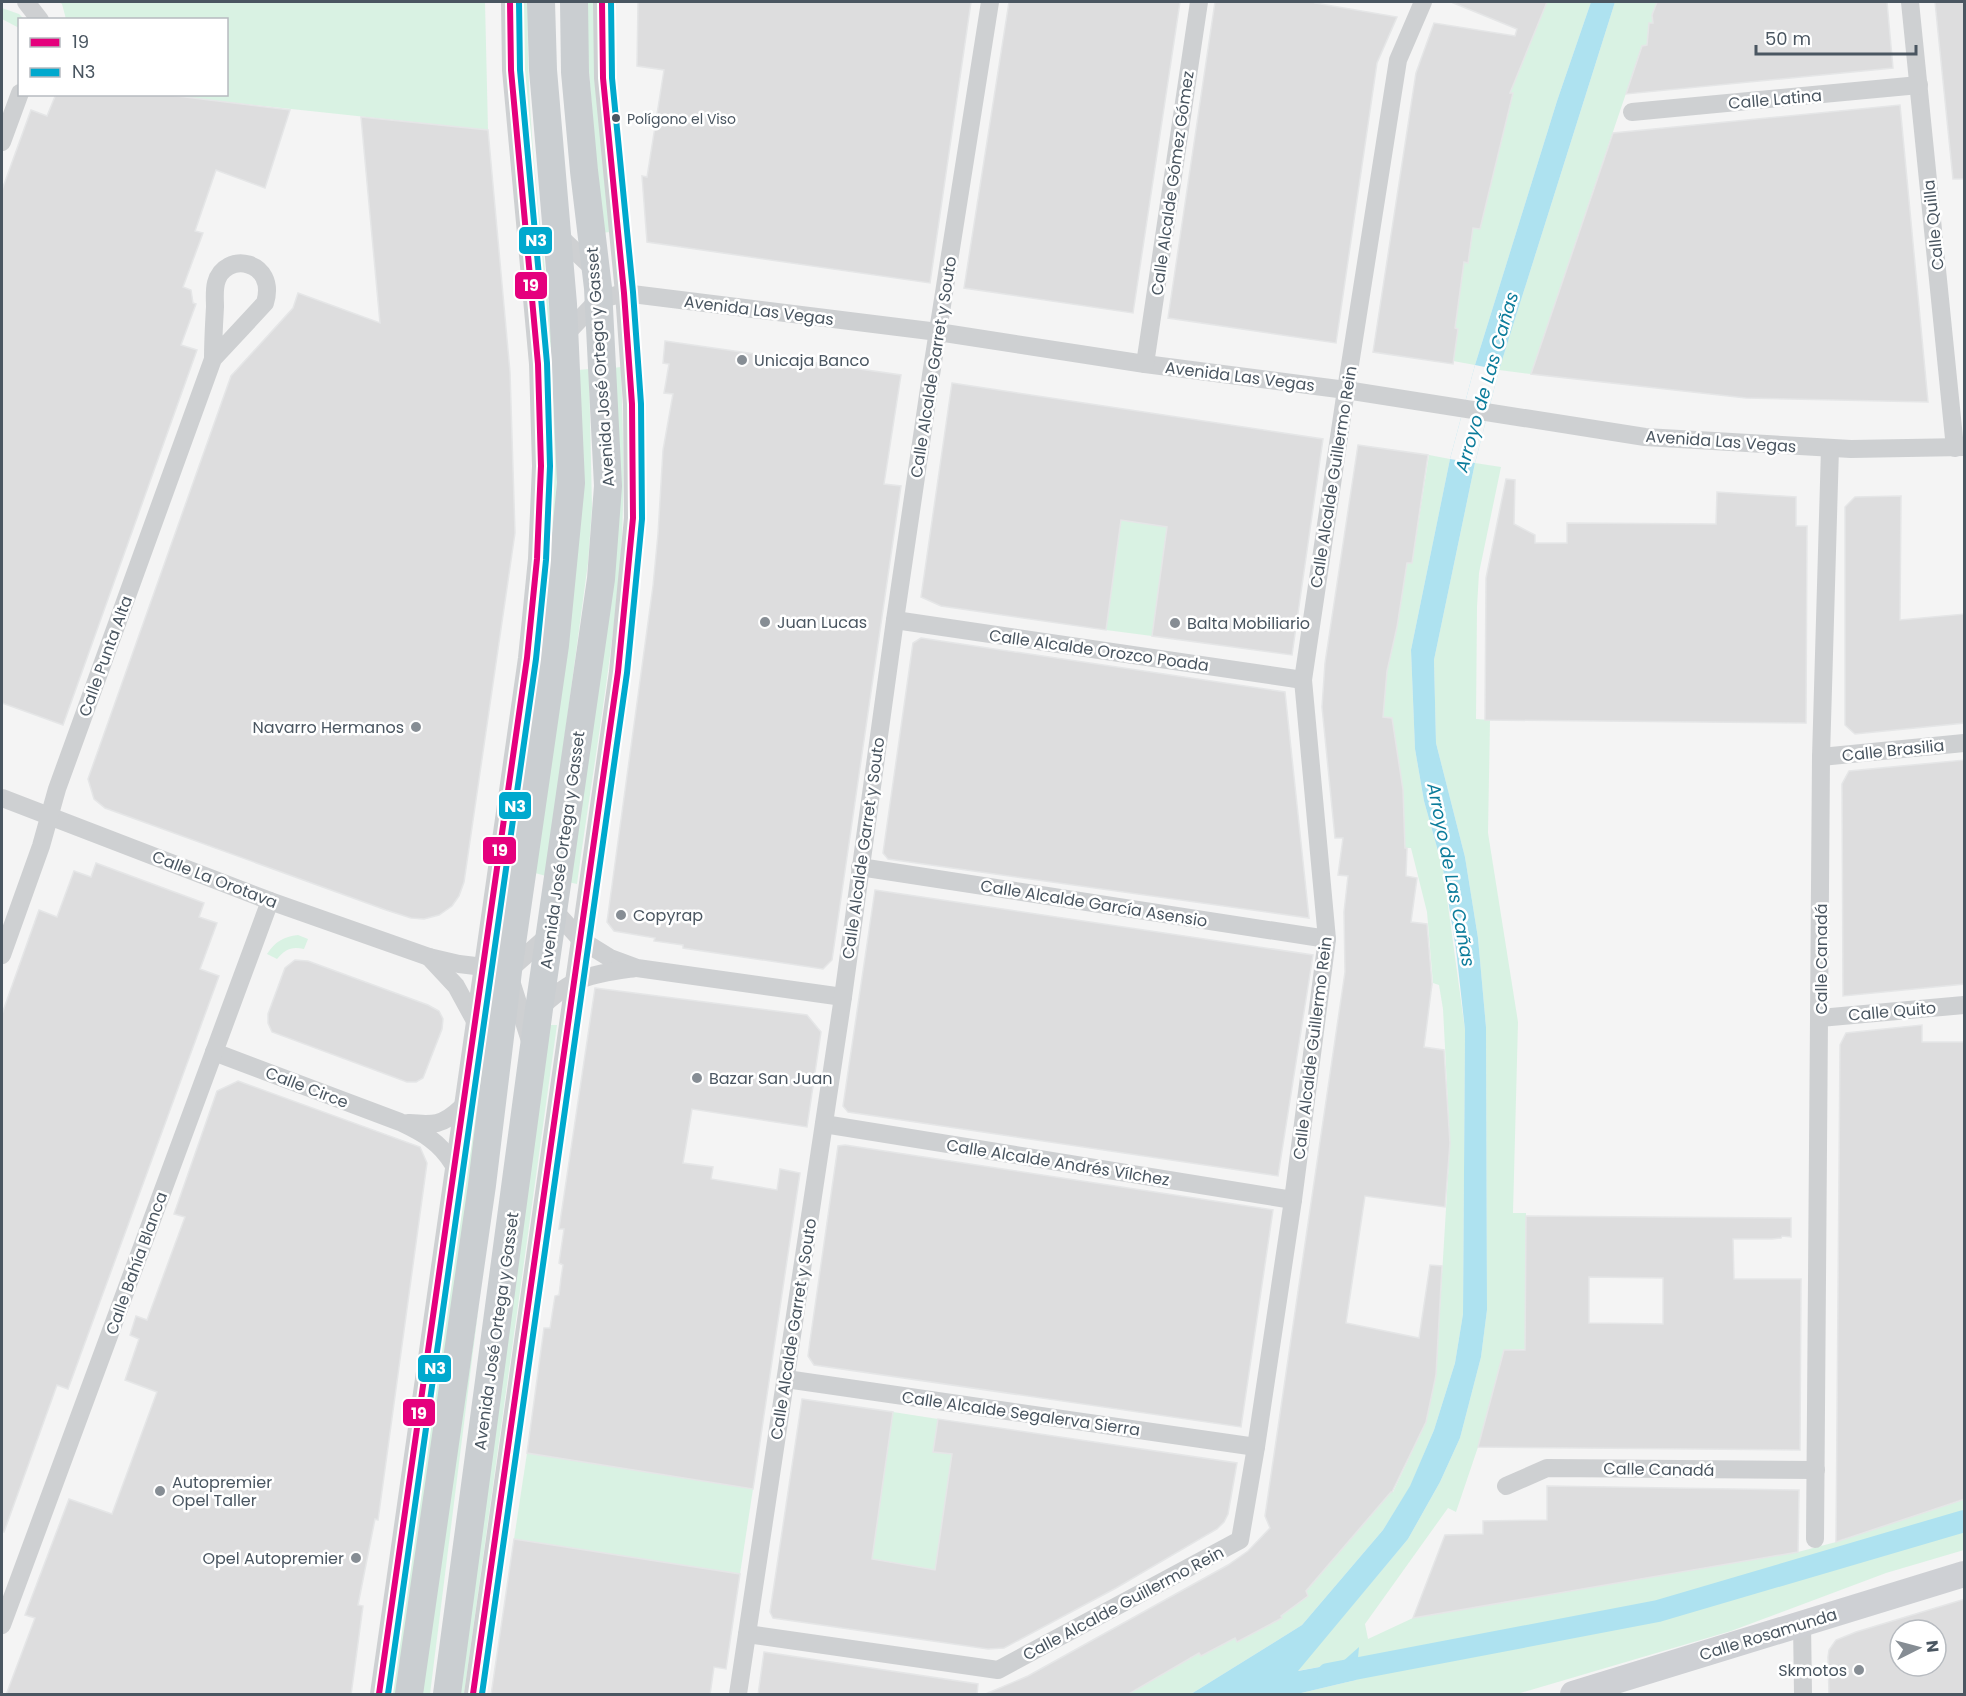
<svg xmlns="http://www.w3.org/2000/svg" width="1966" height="1696" viewBox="0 0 1966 1696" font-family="Poppins,sans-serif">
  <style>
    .green { fill: #d9f2e3 }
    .water { fill: #aee2f0 }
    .pier { fill: #f4f4f4 }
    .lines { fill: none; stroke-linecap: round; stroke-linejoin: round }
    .canal { stroke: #aee2f0; stroke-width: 22 }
    .building { fill: #ddddde; stroke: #e5e6e7; stroke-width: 1.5; fill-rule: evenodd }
    .minor { stroke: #ced0d2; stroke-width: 18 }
    .secondary { stroke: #ced0d4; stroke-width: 26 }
    .primary { stroke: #caced1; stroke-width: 28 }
    .bus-1-casing { stroke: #fff; stroke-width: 10 }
    .bus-2-casing { stroke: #fff; stroke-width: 10 }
    .bus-1 { stroke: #e5007d; stroke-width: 6 }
    .bus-2 { stroke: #00a9ce; stroke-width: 6 }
    .bus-dot { fill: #4a5661; stroke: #fff; stroke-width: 2 }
    .poi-dot { fill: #868d94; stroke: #fff; stroke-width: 2 }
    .labels { text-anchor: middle; stroke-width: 5; stroke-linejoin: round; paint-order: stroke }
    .bus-label { font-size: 14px; fill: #4a5661; stroke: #fff; text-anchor: start }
    .street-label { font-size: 16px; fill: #4a5661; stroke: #fff }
    .poi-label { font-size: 16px; fill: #4a5661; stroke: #fff; text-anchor: start }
    .water-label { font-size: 18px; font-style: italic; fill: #0c7c9b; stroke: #fff }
    .line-badge { stroke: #fff; stroke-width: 2 }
    .badge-label { font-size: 16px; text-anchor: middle; font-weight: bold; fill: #fff }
  </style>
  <rect width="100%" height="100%" fill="#f4f4f4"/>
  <g class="green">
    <path d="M59,2H485L488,130L161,95L226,94V20L66,19L62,4Z"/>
    <path d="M518,2H528C525,115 542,234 553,347L545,348C535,233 519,117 518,2Z"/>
    <path d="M584,2H594L610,232L601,233Z"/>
    <path d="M1547,2H1591L1557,101L1475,365L1453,361L1458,329L1455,328L1464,262L1468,263L1473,228L1480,229L1513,94L1510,93Z"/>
    <path d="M1615,2H1657L1654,11L1653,23H1649L1648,45L1642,46L1531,374L1499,370Z"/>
    <path d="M2,8L19,14L24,19L20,20L19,28L2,19Z"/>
    <path d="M621,367C623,429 625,492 621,554C612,664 592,774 577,884L568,882L612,368Z"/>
    <path d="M589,369L592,508L588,563L546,876L535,873L578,370Z"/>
    <path d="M556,372L558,442L555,546L510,867H505L540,615L551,501V443L548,373Z"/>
    <path d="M1429,455L1450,459L1411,650L1415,749L1424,801L1443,869L1465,1030L1463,1314L1455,1363L1434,1430L1410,1487L1383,1530L1302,1625L1191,1694H1127L1199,1653L1235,1638L1237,1641L1282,1618L1281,1616L1308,1596L1306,1591L1391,1492H1393L1426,1422L1436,1374L1450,1143L1443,1009L1439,985L1433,983L1427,912L1411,848H1405L1392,718L1383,717L1387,671L1397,627L1407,563H1412Z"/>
    <path d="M1475,463L1501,467L1479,573L1477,607L1476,719L1490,720L1488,833L1518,1022L1513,1213H1526L1525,1349L1504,1350L1478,1447L1456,1512L1448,1508L1365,1624L1368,1639L1413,1618L1798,1552L1836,1542L1964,1499V1550L1886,1573L1731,1631L1517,1694H1297L1356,1680L1341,1663L1297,1671L1408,1539L1440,1482L1460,1438L1481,1357L1487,1310L1486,1027L1478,938L1465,857L1436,743L1434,660Z"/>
    <path d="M1121,520L1167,527L1152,636L1106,630Z"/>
    <path d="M298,935L308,939L304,949C292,946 285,949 277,959L267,954C276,941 283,937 298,935Z"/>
    <path d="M550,1025H557L464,1694H455Z"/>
    <path d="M481,1038L489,1039L398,1694H389Z"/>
    <path d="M479,1304L430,1694H421Z"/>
    <path d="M893,1412L938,1419L933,1451L952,1454L935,1570L872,1559Z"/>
    <path d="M527,1453L753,1489L740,1574L514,1539Z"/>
  </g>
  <path class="water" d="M1591,2H1615L1499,370L1475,463L1434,660L1436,743L1465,857L1478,938L1486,1027L1487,1310L1481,1357L1460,1438L1440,1482L1408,1539L1298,1671L1341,1663L1359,1647L1356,1680L1297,1694H1191L1302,1625L1383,1530L1410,1486L1434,1430L1455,1363L1463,1314L1465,1030L1456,949L1443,869L1424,801L1415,749L1411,650L1450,459L1475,365L1557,101Z"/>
  <path class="pier" d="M1475,365L1499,370L1475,463L1450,459Z"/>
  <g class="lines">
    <path class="canal" d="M1328,1674L1658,1611L1964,1521"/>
  </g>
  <g class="building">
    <path d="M638,2H971L930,283L647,242L642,176L647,177L664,70L637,66Z"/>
    <path d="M1009,2H1180L1133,313L964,288Z"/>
    <path d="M1215,2H1316L1315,3L1397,17L1377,63L1336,343L1168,318Z"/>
    <path d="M1451,2H1547L1510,93H1513L1480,229L1473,228L1468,263L1464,262L1455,328L1458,329L1453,364L1373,352L1416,73L1434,23L1515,36L1517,29Z"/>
    <path d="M1657,2H1887L1893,68L1626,94L1642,46L1647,45L1649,23H1653L1652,15Z"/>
    <path d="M1935,2H1965V179H1953Z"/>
    <path d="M56,94H161L290,110L265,188L216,170L195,231L203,233L183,287L191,290L193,303L196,304L181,345L197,350L63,725L2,703V190L31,110L47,116Z"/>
    <path d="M1900,105L1928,402L1746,398L1531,374L1613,133Z"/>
    <path d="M361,117L488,130L510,372L515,533L464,882L459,896L452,906L439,915L424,919L411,918L386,910L105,808L94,799L88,779L231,376L293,308L298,293L380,323Z"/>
    <path d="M665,341L901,375L884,484L901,486L832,960L823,969L683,948V945L654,941L655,938L614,931L607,922L653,586L658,534L663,450L673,394L664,393L669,364L663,363Z"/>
    <path d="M952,383L1323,439L1292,655L1152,636L1167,527L1121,520L1106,630L941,606L921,597Z"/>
    <path d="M1358,445L1428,455L1412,563H1407L1397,627L1387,671L1383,717L1392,718L1403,790L1405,848H1407L1406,876L1417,878L1411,922L1427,924L1432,984L1424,1047L1444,1050L1450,1143L1445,1207L1365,1196L1346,1323L1419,1338L1430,1265L1442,1266L1436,1375L1426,1422L1392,1492H1391L1306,1591L1308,1596L1281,1616L1282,1618L1237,1642L1235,1638L1201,1656L1199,1653L1127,1695H983L1028,1676L1228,1565L1248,1551L1270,1528L1265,1516L1345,972L1344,912L1348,876L1338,875L1343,838H1335L1322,707L1325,663Z"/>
    <path d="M1506,479L1515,480L1514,524L1535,535V543H1567V523L1716,524L1717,492L1796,497V526H1807L1806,723L1485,720L1486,578Z"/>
    <path d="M1901,496L1900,620L1965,614V723L1855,734L1845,725V507L1855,497Z"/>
    <path d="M921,638L1285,692L1309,918L888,859L883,853L913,643Z"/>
    <path d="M1965,760V984L1843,996L1842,784L1849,771Z"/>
    <path d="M96,863L204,903L199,917L217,923L200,969L219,976L68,1389L57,1385L4,1532H2V1014L39,910L57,917L74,871L91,877Z"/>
    <path d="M875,890L1313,955L1278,1176L848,1112L843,1106Z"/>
    <path d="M295,960L308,961L428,1005L439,1011L443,1019L442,1029L423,1078L416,1082H407L272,1032L268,1023V1014L285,968Z"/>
    <path d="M595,988L807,1015L821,1032L807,1127L692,1109L683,1163L713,1167L711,1179L777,1190L780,1169L800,1173L753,1489L527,1453L544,1328H550L555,1296L559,1295L561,1278L563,1265L559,1263L564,1229H559Z"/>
    <path d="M1922,1025V1042H1965V1499L1836,1542L1840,1045L1846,1033Z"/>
    <path d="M238,1081L420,1147L427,1163L378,1520L375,1519L358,1605L363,1606L351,1695H6L35,1618L25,1615L69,1499L112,1514L157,1392L125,1380L139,1339L130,1335L136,1316L147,1320L185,1217L174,1214L217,1091Z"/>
    <path d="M845,1145L1273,1210L1241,1427L814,1365L808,1356L810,1341L838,1146Z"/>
    <path d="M1526,1216L1791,1218V1237L1782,1236L1781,1238L1772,1239H1733L1734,1279H1801L1800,1450L1478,1447L1504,1350H1525ZM1589,1277L1663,1278V1324L1589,1323Z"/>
    <path d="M802,1399L893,1412L872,1559L935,1570L952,1454L933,1452L938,1419L1237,1463L1228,1514L1224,1522L1217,1529L1116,1588L1004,1648L988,1649L773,1618L770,1612Z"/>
    <path d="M1547,1486L1799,1490L1798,1552L1413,1618L1445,1535L1483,1534V1521L1547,1520Z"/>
    <path d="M514,1539L740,1574L726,1669L714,1667L710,1695H491Z"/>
    <path d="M1965,1599V1695H1829L1828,1657L1829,1650L1836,1640L1856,1632ZM1900,1630H1936V1666H1900Z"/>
    <path d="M764,1652L978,1684L977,1695H758Z"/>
  </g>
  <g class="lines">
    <g class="minor">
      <path d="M26,2L40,20"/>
      <path d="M1910,2L1955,448"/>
      <path d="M1632,112L1919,85"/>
      <path d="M2,142L20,93"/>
      <path d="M557,234L597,272"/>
      <path d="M564,336L598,300L624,293L938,332L1145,364L1346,390L1645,437L1851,449L1964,447"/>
      <path d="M1145,364L1199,2"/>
      <path d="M895,620L1303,680"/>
      <path d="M1821,757L1964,743"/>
      <path d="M2,798L270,901L429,957L459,964L492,968"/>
      <path d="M860,867L1327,939"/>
      <path d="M553,909L581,940L610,958L637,968L843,997"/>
      <path d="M2,955L41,846L57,789L213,359C213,342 214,324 215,307C215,300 214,291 216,283C224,250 278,260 265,303L213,359"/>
      <path d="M429,957L456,986L474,1019"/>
      <path d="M508,971L550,934"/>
      <path d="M511,981L531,1044"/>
      <path d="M539,1009C574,976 589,975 635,968"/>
      <path d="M1820,1018L1964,1005"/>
      <path d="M214,1052L400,1122C423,1133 440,1142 453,1164"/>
      <path d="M408,1123C433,1125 442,1126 461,1108"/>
      <path d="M824,1124L1293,1200"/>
      <path d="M786,1379L1256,1447"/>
      <path d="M1506,1486L1547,1468L1816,1470"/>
      <path d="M1815,1539L1821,757L1830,448"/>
      <path d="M1802,1623L1803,1694"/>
      <path d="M2,1625L270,901"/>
      <path d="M747,1634L998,1670L1240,1540L1256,1447L1293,1200L1327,939L1303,680L1346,390L1398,60L1423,2"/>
      <path d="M379,1694L527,658L537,559L541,466L538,364L511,70L510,2"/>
      <path d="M473,1694L618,672L633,518L632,404L624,293L603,78L602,2"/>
      <path d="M738,1694L843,997L895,620L931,375L990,2"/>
    </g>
    <path class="secondary" d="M1573,1694L1964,1574"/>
    <g class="primary">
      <path d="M409,1694L482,1185L508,971L555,645L571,483L563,304L543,70L541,2"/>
      <path d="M447,1694L539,1009L601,579L608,486L598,288L584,171L575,72L574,2"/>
    </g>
    <g class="bus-1-casing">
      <g id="bus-1">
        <path d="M379,1694L527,658L537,559L541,466L538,364L511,70L510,2"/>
        <path d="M473,1694L618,672L633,518L632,404L624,293L603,78L602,2"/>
      </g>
    </g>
    <g class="bus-2-casing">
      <g id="bus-2">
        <path d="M388,1694L536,659L546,560L550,466L547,363L520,70L519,2"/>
        <path d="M482,1694L627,673L642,519L641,404L633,292L612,78L611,2"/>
      </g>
    </g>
    <use href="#bus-1" class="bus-1"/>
    <use href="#bus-2" class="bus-2"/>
  </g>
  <circle class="bus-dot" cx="616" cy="118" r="5"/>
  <g class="poi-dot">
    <circle cx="742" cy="360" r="6"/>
    <circle cx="765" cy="622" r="6"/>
    <circle cx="1175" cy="623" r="6"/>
    <circle cx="416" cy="727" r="6"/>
    <circle cx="621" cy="915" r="6"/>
    <circle cx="697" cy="1078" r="6"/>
    <circle cx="160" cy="1491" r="6"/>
    <circle cx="356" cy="1558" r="6"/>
    <circle cx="1859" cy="1670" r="6"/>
  </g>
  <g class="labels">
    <g class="bus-label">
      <text x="627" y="124">Polígono el Viso</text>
    </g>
    <g class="street-label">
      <text transform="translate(1775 99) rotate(-5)" y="6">Calle Latina</text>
      <text transform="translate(1172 183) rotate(-82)" y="6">Calle Alcalde Gómez Gómez</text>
      <text transform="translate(1933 225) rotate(-96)" y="6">Calle Quilla</text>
      <text transform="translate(759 310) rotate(7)" y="6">Avenida Las Vegas</text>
      <text transform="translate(600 367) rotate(-94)" y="6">Avenida José Ortega y Gasset</text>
      <text transform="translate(933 367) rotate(-81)" y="6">Calle Alcalde Garret y Souto</text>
      <text transform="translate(1240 376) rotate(7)" y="6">Avenida Las Vegas</text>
      <text transform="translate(1721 441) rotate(4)" y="6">Avenida Las Vegas</text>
      <text transform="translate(1333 477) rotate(-81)" y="6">Calle Alcalde Guillermo Rein</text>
      <text transform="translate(1099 650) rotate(8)" y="6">Calle Alcalde Orozco Poada</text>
      <text transform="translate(105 656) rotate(-70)" y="6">Calle Punta Alta</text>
      <text transform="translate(1893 750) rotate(-6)" y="6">Calle Brasilia</text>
      <text transform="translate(863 848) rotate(-82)" y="6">Calle Alcalde Garret y Souto</text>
      <text transform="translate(562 850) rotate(-82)" y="6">Avenida José Ortega y Gasset</text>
      <text transform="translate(215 879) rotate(21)" y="6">Calle La Orotava</text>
      <text transform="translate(1094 903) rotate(9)" y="6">Calle Alcalde García Asensio</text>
      <text transform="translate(1821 959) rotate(-90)" y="6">Calle Canadá</text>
      <text transform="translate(1892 1011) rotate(-5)" y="6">Calle Quito</text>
      <text transform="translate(1312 1048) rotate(-83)" y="6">Calle Alcalde Guillermo Rein</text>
      <text transform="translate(307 1087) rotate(21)" y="6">Calle Circe</text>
      <text transform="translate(1058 1162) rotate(9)" y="6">Calle Alcalde Andrés Vílchez</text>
      <text transform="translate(136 1263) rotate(-70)" y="6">Calle Bahía Blanca</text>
      <text transform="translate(793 1329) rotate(-81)" y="6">Calle Alcalde Garret y Souto</text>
      <text transform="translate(496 1331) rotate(-82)" y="6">Avenida José Ortega y Gasset</text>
      <text transform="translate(1021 1413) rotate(8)" y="6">Calle Alcalde Segalerva Sierra</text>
      <text transform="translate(1659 1469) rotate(1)" y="6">Calle Canadá</text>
      <text transform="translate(1123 1603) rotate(-28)" y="6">Calle Alcalde Guillermo Rein</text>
      <text transform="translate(1768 1634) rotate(-17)" y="6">Calle Rosamunda</text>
    </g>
    <g class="poi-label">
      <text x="754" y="366">Unicaja Banco</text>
      <text x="777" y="628">Juan Lucas</text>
      <text x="1187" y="629">Balta Mobiliario</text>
      <text x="404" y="733" text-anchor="end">Navarro Hermanos</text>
      <text x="633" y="921">Copyrap</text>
      <text x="709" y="1084">Bazar San Juan</text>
      <text x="172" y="1488">Autopremier<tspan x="172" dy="18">Opel Taller</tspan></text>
      <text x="344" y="1564" text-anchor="end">Opel Autopremier</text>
      <text x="1847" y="1676" text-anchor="end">Skmotos</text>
    </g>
    <g class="water-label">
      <text transform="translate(1487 382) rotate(-74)" y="6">Arroyo de Las Cañas</text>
      <text transform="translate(1451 875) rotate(79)" y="6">Arroyo de Las Cañas</text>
    </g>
  </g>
  <g class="line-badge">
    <rect x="518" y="226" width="35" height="29" rx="6" fill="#00a9ce"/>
    <rect x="514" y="271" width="34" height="29" rx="6" fill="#e5007d"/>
    <rect x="498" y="791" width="34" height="29" rx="6" fill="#00a9ce"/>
    <rect x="482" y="836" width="35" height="29" rx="6" fill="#e5007d"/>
    <rect x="417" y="1354" width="35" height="29" rx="6" fill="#00a9ce"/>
    <rect x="402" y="1398" width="34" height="29" rx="6" fill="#e5007d"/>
  </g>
  <g class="badge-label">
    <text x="536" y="246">N3</text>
    <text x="531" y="291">19</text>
    <text x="515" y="812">N3</text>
    <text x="500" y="856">19</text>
    <text x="435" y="1374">N3</text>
    <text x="419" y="1419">19</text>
  </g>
  <rect width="1966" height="1696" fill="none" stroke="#4a5661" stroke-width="6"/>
  <rect x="18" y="18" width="210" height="78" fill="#ffffff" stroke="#b7bbc0" stroke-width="1.5"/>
  <rect x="30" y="38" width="30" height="9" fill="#e5007d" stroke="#b7bbc0" stroke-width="1.5"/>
  <text x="72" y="48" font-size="18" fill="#4a5661">19</text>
  <rect x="30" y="68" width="30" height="9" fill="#00a9ce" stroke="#b7bbc0" stroke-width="1.5"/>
  <text x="72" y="78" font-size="18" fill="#4a5661">N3</text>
  <g transform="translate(1918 1648) rotate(84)"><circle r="28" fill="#ffffff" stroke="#b7bbc0" stroke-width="1.5"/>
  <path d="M0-4.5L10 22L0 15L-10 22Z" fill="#868d94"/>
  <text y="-9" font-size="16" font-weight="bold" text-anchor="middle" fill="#4a5661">N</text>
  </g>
  <path d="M1756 45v9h160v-9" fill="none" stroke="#4a5661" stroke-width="3"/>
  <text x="1765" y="45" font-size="18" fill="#4a5661" stroke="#ffffff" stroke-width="4.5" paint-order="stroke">50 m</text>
</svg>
